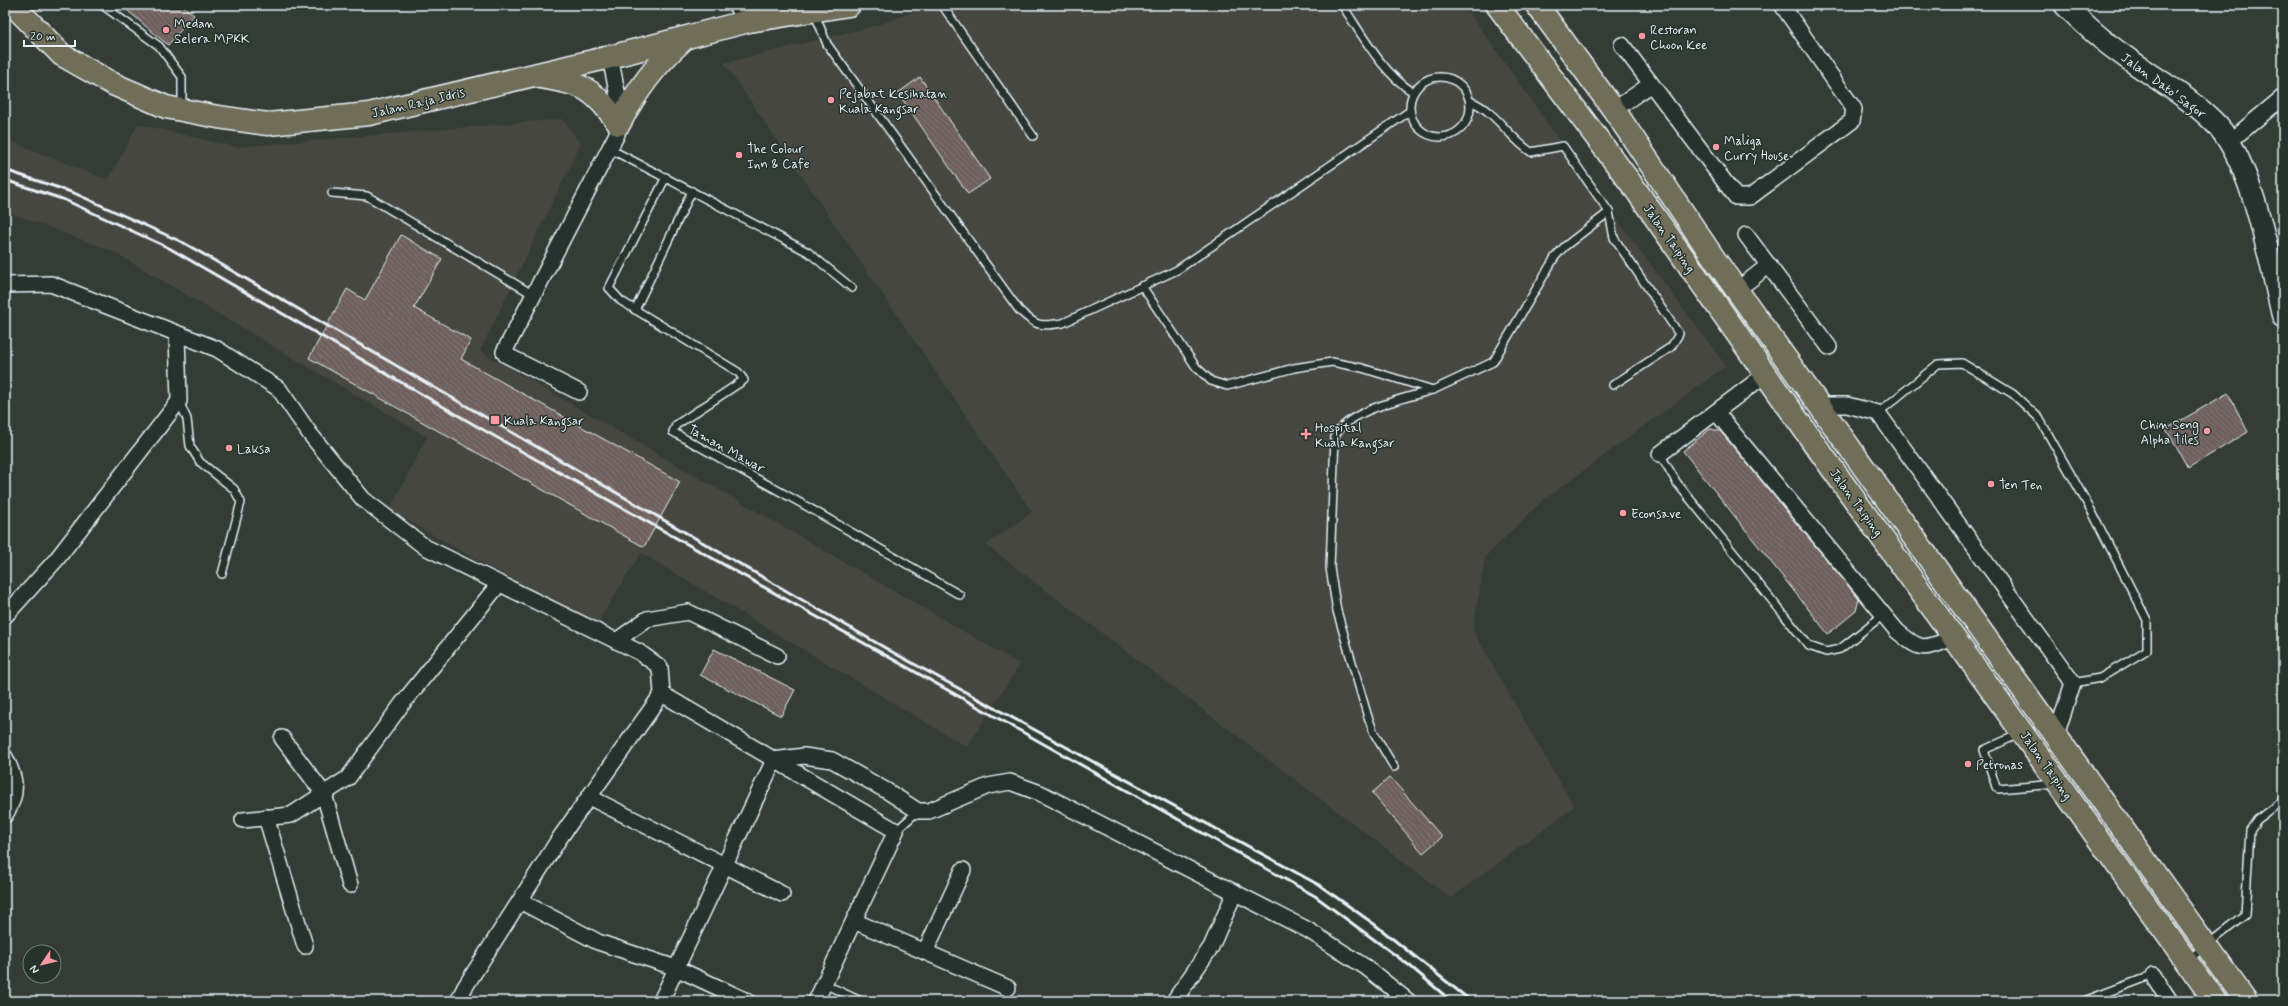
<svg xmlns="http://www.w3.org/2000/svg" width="2288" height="1006" viewBox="0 0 2288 1006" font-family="Mynerve,sans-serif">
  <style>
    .built { fill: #454741 }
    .building { fill: url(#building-back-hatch); stroke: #e8f1f8 }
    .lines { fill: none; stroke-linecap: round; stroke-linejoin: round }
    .service-casing { stroke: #e8f1f8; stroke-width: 10 }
    .minor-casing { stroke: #e8f1f8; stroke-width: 18 }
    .tertiary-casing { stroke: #e8f1f8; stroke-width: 22 }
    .secondary-casing { stroke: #e8f1f8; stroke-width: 24 }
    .primary-casing { stroke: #e8f1f8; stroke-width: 25 }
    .trunk-casing { stroke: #e8f1f8; stroke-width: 25 }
    .service { stroke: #26332d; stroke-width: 7 }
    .minor { stroke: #26332d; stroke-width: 15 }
    .tertiary { stroke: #26332d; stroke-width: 19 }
    .secondary { stroke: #26332d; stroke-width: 21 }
    .primary { stroke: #706e59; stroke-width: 22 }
    .trunk { stroke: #706e59; stroke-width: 22 }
    .rail { stroke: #e8f1f8; stroke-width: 3 }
    .poi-dot { fill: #ff9aa2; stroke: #26332d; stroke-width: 1.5 }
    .labels { text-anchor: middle; stroke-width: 3; stroke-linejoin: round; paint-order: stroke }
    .poi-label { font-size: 13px; fill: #e8f1f8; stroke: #26332d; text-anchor: start }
    .street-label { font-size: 13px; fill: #e8f1f8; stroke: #26332d }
  </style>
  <defs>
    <pattern id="building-back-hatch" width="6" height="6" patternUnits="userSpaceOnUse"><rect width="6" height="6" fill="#6e615c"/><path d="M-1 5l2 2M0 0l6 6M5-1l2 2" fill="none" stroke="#837874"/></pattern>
  </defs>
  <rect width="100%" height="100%" fill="#343c36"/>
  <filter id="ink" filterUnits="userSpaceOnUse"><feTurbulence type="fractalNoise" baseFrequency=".025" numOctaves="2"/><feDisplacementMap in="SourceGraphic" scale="8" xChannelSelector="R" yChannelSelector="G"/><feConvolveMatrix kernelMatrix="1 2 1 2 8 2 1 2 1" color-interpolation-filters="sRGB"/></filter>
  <g filter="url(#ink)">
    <g class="built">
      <path d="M932,5H1464L1576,164L1726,366L1541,502L1485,557L1473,631L1574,807L1451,898L986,545L1032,512L724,63L878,25Z"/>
      <path d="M562,119L581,144L480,351L1020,664L967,747L641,553L595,627L389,510L427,437L112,251L5,211V139L108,180L138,124L236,147Z"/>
    </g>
    <g class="building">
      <path d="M121,5H182L194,15L168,45Z"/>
      <path d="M920,77L990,179L968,194L898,93Z"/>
      <path d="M401,235L442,259L414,308L471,340L461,359L680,482L644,547L309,358L347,289L365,300Z"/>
      <path d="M2228,393L2248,432L2188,468L2166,429Z"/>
      <path d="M1710,429L1720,431L1859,599L1856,611L1828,634L1683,451Z"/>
      <path d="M714,649L795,690L781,716L700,675Z"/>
      <path d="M1390,777L1442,837L1423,853L1372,793Z"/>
    </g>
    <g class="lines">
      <g class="service-casing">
        <g id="service">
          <path d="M102,5L159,46L182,77V108"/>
          <path d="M942,5L1033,136"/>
          <path d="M1342,5C1362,34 1382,73 1413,92"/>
          <path d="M814,12L827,44L1019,310C1036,326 1039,327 1063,323L1177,270L1410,111"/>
          <circle cx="1440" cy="107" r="30"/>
          <path d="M1470,101C1496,111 1508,137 1531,152L1563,146L1609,212L1614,238L1679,334L1671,347L1613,385"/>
          <path d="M610,149L808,252L852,288"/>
          <path d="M666,177L609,288L621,301L738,372L744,380L676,425L673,432L806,506L960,595"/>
          <path d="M332,193L367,196L534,295"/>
          <path d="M1142,286L1196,367L1211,381L1227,386L1294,368L1332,362L1362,368L1433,390L1493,362L1555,257L1564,247L1609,212"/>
          <path d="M635,310L692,191"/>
          <path d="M179,401L187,419L190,446L200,462L234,489L241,502L222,574"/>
          <path d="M1878,413L1938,364L1962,363L2013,394L2039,418L2092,512L2147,620V650L2100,678L2073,683"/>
          <path d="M1660,454L1677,483L1809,646L1826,652L1840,649L1883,615"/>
          <path d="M2019,734L1984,750L1996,787L1998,789L2056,784"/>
          <path d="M1394,767L1374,733L1367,714L1337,611L1330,568L1335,436C1350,409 1404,399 1432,390"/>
          <path d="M896,831L918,811"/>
          <path d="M2188,960L2245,915L2250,830L2257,820L2283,800"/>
          <path d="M824,984L861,1001"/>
          <path d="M2084,1001L2153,975"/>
        </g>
      </g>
      <g class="minor-casing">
        <g id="minor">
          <path d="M1622,45L1736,197H1750L1852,121L1854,109L1782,5"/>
          <path d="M1614,110L1651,84"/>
          <path d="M2229,142L2283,97"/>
          <path d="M1746,235L1829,347"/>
          <path d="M5,285L51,284L217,349L279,389L310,434L363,499L425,547L639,652L660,667L662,694L559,839L465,987L458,1001"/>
          <path d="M1737,290L1769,265"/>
          <path d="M579,392L506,355L504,352L617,134L621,111L610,57"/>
          <path d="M1819,405H1847L1878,413L2073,683L2056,735"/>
          <path d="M1716,412L1897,631C1923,653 1924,649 1955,637"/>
          <path d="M1660,454L1766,374"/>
          <path d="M5,616L56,560L179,401L177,334"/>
          <path d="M616,641L647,619L688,612L777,656"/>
          <path d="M662,694L896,831L816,1001"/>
          <path d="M282,738L324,794L350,885"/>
          <path d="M5,757C16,779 19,793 5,815"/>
          <path d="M589,797L782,894"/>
          <path d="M266,817L305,946"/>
          <path d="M243,820L291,815L348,778L402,704L499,584"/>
          <path d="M520,901L598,942L676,968L747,1001"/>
          <path d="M854,921L1008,988"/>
          <path d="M925,952L963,870"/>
          <path d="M2153,975L2170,1001"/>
          <path d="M661,1001L774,760L804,756L832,760L887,791L918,811H929L988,786L1010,782L1040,793L1308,930L1367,968L1408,1001"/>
          <path d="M1174,1001L1211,947L1235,892"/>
        </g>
      </g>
      <g class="tertiary-casing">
        <path id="tertiary" d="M738,5L749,21"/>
      </g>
      <g class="secondary-casing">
        <path id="secondary" d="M2065,5C2082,22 2100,39 2120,53C2151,76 2185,94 2213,121C2253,159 2270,264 2283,317"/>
      </g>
      <g class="primary-casing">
        <g id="primary">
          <path d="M13,5L62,55L113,84L166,107L218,117L268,124L369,114L610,57L749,21L849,5"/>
          <path d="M540,77C586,85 591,87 619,124C636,91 655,65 683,40"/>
        </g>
      </g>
      <g class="trunk-casing">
        <g id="trunk">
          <path d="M1497,5L1636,190L1816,446L2215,1001"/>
          <path d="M1537,5L1614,110L1713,257L2246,1001"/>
        </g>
      </g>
      <use href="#service" class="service"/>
      <use href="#minor" class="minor"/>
      <use href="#tertiary" class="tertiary"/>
      <use href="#secondary" class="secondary"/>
      <use href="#primary" class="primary"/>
      <use href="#trunk" class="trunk"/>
      <g class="rail">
        <path d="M5,170L74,193L184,243L894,653L1319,885L1374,924L1471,1001"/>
        <path d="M5,180L65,200L169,248L480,428L1315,896L1410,966L1451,1001"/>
      </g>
    </g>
  </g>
  <g class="poi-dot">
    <circle cx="166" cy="30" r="4"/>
    <circle cx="1642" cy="36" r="4"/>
    <circle cx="831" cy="100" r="4"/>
    <circle cx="1716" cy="147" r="4"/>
    <circle cx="739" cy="155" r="4"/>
    <rect x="490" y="415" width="10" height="10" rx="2"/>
    <circle cx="2207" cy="431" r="4"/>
    <path d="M1304 428h4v4h4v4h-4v4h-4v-4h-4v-4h4z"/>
    <circle cx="229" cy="448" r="4"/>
    <circle cx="1991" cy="484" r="4"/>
    <circle cx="1623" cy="513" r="4"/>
    <circle cx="1968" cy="764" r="4"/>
  </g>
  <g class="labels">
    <g class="poi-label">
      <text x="174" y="28">Medan<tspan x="174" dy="15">Selera MPKK</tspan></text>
      <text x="1650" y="34">Restoran<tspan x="1650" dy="15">Choon Kee</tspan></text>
      <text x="839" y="98">Pejabat Kesihatan<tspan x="839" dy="15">Kuala Kangsar</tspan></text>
      <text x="1724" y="145">Maliga<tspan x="1724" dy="15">Curry House</tspan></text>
      <text x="747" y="153">The Colour<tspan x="747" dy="15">Inn &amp; Cafe</tspan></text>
      <text x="504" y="425">Kuala Kangsar</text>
      <text x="2199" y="429" text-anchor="end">Chin Seng<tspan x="2199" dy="15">Alpha Tiles</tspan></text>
      <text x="1315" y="432">Hospital<tspan x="1315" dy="15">Kuala Kangsar</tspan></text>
      <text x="237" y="453">Laksa</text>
      <text x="1999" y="489">Ten Ten</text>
      <text x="1631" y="518">Econsave</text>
      <text x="1976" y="769">Petronas</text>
    </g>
    <g class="street-label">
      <text transform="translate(2164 85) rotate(36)" y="5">Jalan Dato' Sagor</text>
      <text transform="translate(418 102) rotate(-13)" y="5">Jalan Raja Idris</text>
      <text transform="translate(1670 238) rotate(55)" y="5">Jalan Taiping</text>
      <text transform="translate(727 448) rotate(29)" y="5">Taman Mawar</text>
      <text transform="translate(1857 502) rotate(54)" y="5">Jalan Taiping</text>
      <text transform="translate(2047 765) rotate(55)" y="5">Jalan Taiping</text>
    </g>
  </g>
  <rect width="2288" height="1006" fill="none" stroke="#26332d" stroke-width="20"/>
  <rect x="10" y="10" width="2268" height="986" fill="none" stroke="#e8f1f8" stroke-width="1.5" filter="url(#ink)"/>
  <g transform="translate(42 964) rotate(235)"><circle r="19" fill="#26332d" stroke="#747f7e"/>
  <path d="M0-3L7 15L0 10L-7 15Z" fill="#ff9aa2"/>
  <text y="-6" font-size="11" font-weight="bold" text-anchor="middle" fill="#e8f1f8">N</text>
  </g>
  <path d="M24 40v6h51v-6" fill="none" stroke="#e8f1f8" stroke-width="2"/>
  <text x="30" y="40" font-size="12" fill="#e8f1f8" stroke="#26332d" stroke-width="3" paint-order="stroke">20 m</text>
</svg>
